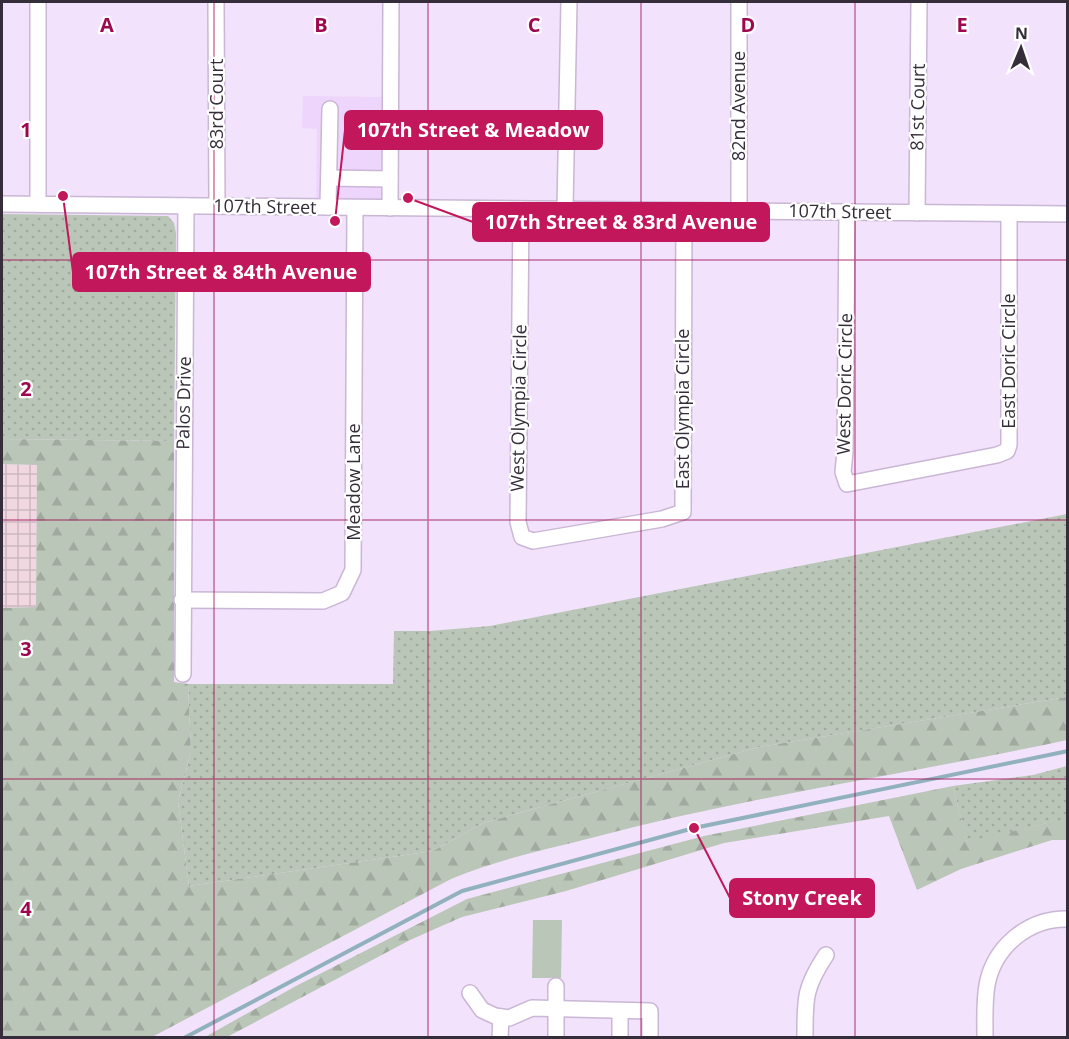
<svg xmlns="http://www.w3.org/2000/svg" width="1069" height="1039" viewBox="0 0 1069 1039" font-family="'Open Sans',sans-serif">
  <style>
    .built { fill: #eed5fc }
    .industrial { fill: url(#industrial-grid) }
    .grass { fill: url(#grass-dots) }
    .forest { fill: url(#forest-firs) }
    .pitch { fill: #bac6b7 }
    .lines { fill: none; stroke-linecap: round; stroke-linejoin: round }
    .stream { stroke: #90b1bd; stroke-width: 4 }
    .minor-casing { stroke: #cab6d5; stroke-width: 18 }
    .minor { stroke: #fff; stroke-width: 15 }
    .grid { fill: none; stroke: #9e0850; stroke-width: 1.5; stroke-opacity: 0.55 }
    .labels { text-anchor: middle; stroke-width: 4.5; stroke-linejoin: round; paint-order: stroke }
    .street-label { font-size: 18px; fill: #352d39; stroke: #fff }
    .grid-label { font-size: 20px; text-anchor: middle; font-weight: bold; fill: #9e0850; stroke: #fff; stroke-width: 4.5; stroke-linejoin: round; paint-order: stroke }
    .leader { fill: none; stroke: #c2185b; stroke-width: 2 }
    .callout-dot { fill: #c2185b; stroke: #fff; stroke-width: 2 }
    .callout { fill: #c2185b; stroke: #c2185b; stroke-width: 2 }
    .callout-label { font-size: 20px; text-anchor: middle; font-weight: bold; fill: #fff }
  </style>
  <defs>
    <pattern id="industrial-grid" width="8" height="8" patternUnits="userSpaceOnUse" patternTransform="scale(1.5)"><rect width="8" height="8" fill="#f0d7e0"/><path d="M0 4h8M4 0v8" fill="none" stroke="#ceb9c1"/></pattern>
    <pattern id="grass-dots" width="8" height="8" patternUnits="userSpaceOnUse" patternTransform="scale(1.5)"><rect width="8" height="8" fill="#bac6b7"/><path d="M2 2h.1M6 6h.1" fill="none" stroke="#a0aa9e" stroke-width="1.8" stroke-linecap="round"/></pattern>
    <pattern id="forest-firs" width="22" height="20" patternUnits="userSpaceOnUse" patternTransform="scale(1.5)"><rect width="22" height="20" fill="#bac6b7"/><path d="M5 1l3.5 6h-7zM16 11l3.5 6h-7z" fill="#a0aa9e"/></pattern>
  </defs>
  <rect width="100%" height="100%" fill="#f2e2fb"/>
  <path class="built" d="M303,96L382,97V202L316,201L317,129L302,128Z"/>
  <path class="industrial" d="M2,464L37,465L36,607L2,608Z"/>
  <g class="grass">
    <path d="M2,214L168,216L174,223L176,233L174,441L2,439Z"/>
    <path d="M1067,514V697L759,747L483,823L433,851L189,886L178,802L191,751L188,684H393L394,631H430L490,626Z"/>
    <path d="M1067,766V823H1047L967,843L953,786L1033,775Z"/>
  </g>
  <g class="forest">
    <path d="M2,439L174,441V682L188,684L191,751L178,802L189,886L433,851L483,823L759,747L1067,697V740C909,774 748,796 591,838C544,850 496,860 451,879L152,1037H2V608L36,607L37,465L2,464Z"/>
    <path d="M953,786L967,842L1047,823H1067V840H1052L961,869L917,890L889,816L724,843L566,891L462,917L410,940L227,1037H205L296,986L467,899L704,836Z"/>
  </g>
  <path class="pitch" d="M533,920H562L561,978H532Z"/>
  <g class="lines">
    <path class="stream" d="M184,1038L462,891L694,828L1068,751"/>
    <g class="minor-casing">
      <g id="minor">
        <path d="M216,2L217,206"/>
        <path d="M329,178L390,179"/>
        <path d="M2,204L1068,214"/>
        <path d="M38,204V2"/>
        <path d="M328,207L330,109"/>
        <path d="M390,208L391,2"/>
        <path d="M521,209L518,522L522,537L533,541L662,519L683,512L684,211"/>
        <path d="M565,209L569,2"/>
        <path d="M739,211V2"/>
        <path d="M847,212L845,452L843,472L847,484L997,455L1007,451L1009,445V214"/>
        <path d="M917,213L919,2"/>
        <path d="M182,600L323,601L342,593L353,570L355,208"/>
        <path d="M183,674L186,206"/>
        <path d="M556,986V1038"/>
        <path d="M470,993L482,1010L495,1016L509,1018L532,1008L650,1011V1038"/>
        <path d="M620,1011V1038"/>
        <path d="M500,1038L501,1017"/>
        <path d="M805,1038C805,999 804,988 826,955"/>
        <path d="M985,1038C985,1020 984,1002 987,985C994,947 1028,918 1068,919"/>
      </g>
    </g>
    <use href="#minor" class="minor"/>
  </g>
  <path class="grid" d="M214,2V1038M428,2V1038M641,2V1038M855,2V1038M2,260H1068M2,520H1068M2,779H1068"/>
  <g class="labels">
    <g class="street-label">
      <text transform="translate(217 104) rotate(-90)" y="6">83rd Court</text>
      <text transform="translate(739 106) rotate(-90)" y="6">82nd Avenue</text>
      <text transform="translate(918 107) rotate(-89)" y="6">81st Court</text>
      <text transform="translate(265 207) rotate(1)" y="6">107th Street</text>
      <text transform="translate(840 212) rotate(1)" y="6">107th Street</text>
      <text transform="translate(1009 361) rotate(-90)" y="6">East Doric Circle</text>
      <text transform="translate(845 384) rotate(-89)" y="6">West Doric Circle</text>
      <text transform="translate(184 403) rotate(-89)" y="6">Palos Drive</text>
      <text transform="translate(519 408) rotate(-89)" y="6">West Olympia Circle</text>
      <text transform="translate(683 409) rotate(-90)" y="6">East Olympia Circle</text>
      <text transform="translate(354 482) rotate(-90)" y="6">Meadow Lane</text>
    </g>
  </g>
  <g class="grid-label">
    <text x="107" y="32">A</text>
    <text x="321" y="32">B</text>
    <text x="534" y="32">C</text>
    <text x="748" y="32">D</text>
    <text x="962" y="32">E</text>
    <text x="26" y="137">1</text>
    <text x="26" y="396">2</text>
    <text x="26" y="656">3</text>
    <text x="26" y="916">4</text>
  </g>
  <path class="leader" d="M335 221L345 130M408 198L473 222M63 196L73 272M694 828L730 898"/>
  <g class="callout-dot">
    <circle cx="335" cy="221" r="6"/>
    <circle cx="408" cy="198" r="6"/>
    <circle cx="63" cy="196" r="6"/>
    <circle cx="694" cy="828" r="6"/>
  </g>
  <g class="callout">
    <rect x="345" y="111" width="257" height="38" rx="6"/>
    <rect x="473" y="203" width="296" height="38" rx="6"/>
    <rect x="73" y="253" width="297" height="38" rx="6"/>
    <rect x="730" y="879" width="144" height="38" rx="6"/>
  </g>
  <g class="callout-label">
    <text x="473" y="137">107th Street &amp; Meadow</text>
    <text x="621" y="229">107th Street &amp; 83rd Avenue</text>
    <text x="221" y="279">107th Street &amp; 84th Avenue</text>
    <text x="802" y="905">Stony Creek</text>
  </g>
  <rect width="1069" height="1039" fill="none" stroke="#352d39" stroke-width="6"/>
  <g transform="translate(1021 48) rotate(2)" stroke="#ffffff" stroke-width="4.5" paint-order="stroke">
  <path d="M0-4.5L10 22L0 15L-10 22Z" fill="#352d39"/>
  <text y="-9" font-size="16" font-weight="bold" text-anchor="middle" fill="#352d39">N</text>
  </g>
</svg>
